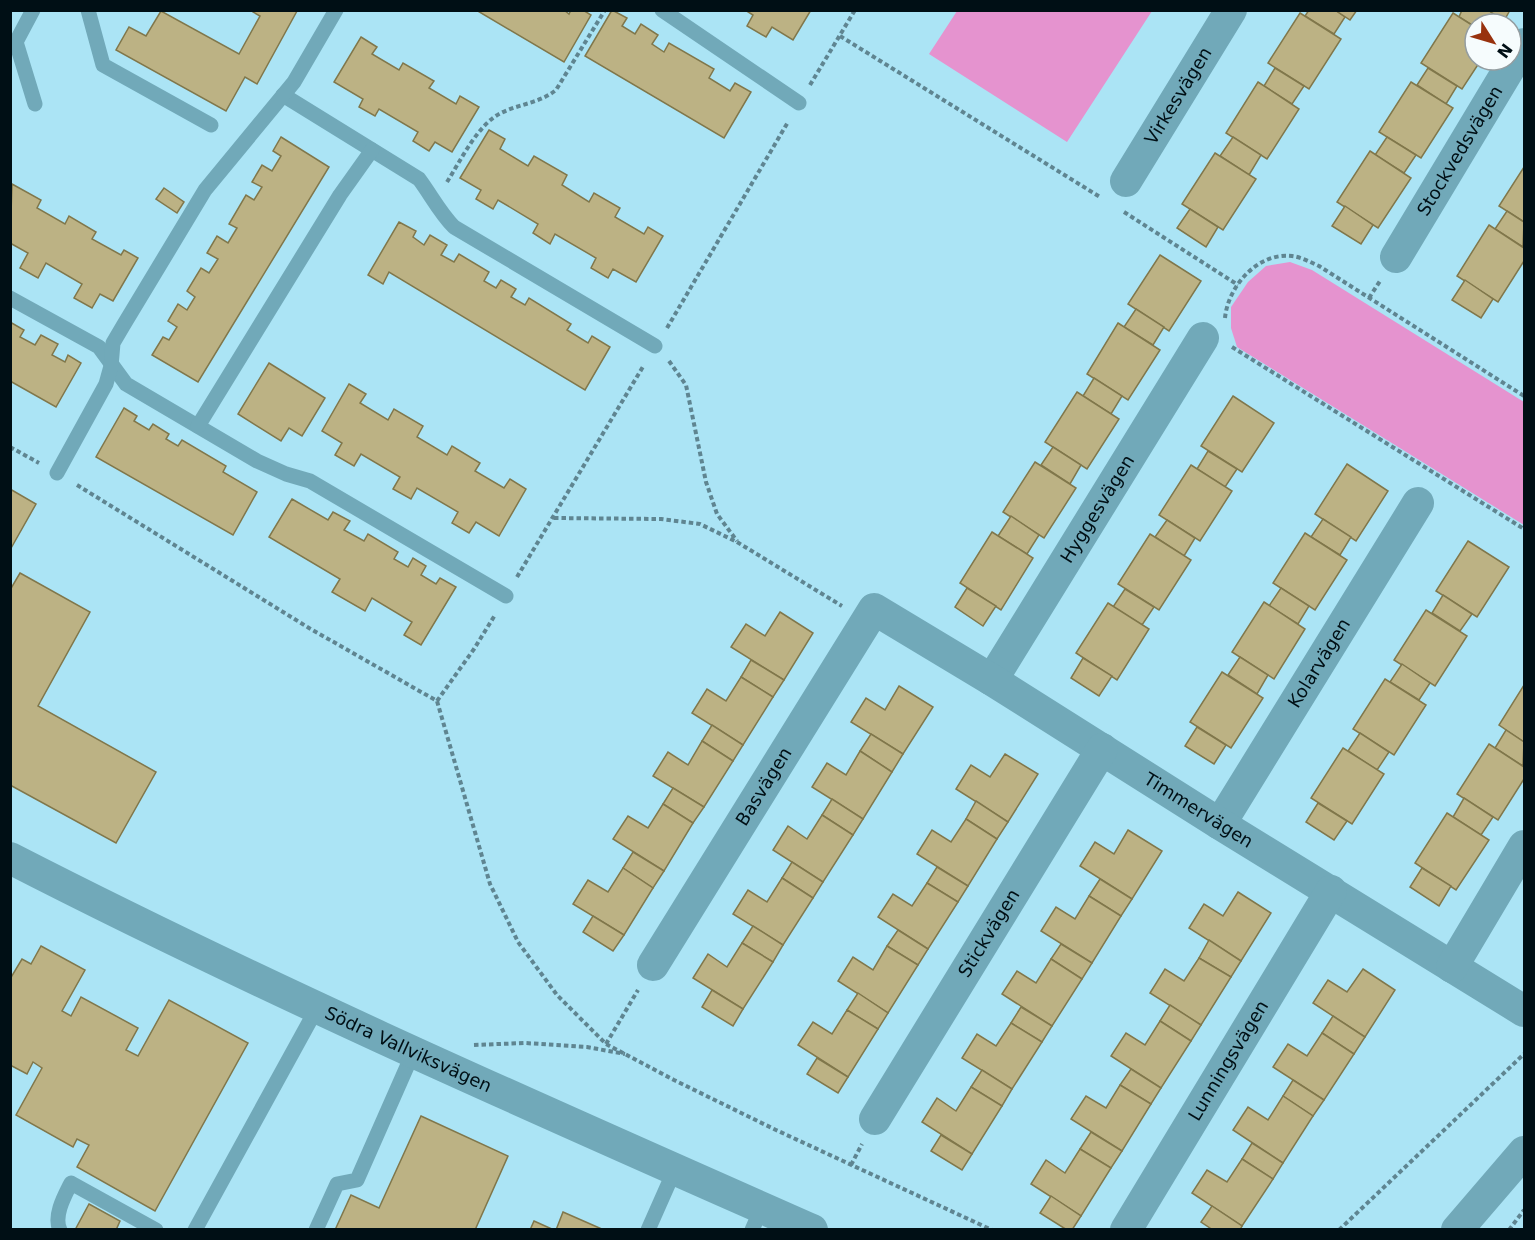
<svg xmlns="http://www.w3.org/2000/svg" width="1535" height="1240" viewBox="0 0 1535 1240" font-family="'DejaVu Sans',sans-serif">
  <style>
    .green { fill: #e593cf }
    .building { fill: #bcb284; stroke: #80774b; stroke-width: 1.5 }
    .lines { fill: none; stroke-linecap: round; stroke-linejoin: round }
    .path { stroke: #5f8591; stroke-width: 4; stroke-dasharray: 4.5 3; stroke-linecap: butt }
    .service { stroke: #71a9b9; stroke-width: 15 }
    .minor { stroke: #71a9b9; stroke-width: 32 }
    .labels { text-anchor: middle; stroke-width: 6; stroke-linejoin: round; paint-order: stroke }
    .street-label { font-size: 18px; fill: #000f15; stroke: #f6fcfd }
  </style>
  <rect width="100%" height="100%" fill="#abe4f5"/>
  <g class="green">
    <path d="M957,11V10L1152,11L1067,142L929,54Z"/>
    <path d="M1290,262L1312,270L1524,402V525L1237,347L1231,328V307L1248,282L1266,266Z"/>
  </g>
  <g class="building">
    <path d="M254,10L297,11L257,84L245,77L226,111L116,50L129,27L146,36L161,11L239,54L260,16L253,12Z"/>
    <path d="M476,10H564L569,14L571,10H583L591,15L564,62Z"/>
    <path d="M612,10L627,18L622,26L635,34L641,24L658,35L652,44L664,52L669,43L714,69L709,78L730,91L735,83L751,92L724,138L585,56Z"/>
    <path d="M745,10H811L793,40L772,27L766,37L747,26L753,15Z"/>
    <path d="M1309,10H1335L1345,17L1334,34L1305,16Z"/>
    <path d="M1335,10H1357L1350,20Z"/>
    <path d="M1462,10H1488L1498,17L1494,24H1475V27L1459,17Z"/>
    <path d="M1488,10H1510L1504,21Z"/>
    <path d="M1300,13L1341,39L1309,89L1268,63Z"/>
    <path d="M1453,13L1475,27V60H1481L1462,89L1421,63Z"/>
    <path d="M361,37L377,47L372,54L399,70L403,63L434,81L429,88L456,104L460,96L479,107L452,152L435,142L429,151L413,141L418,132L379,109L375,116L359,107L363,99L334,82Z"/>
    <path d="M1275,68L1304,86L1292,104L1264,86Z"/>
    <path d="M1428,68L1457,86L1446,104L1417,85Z"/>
    <path d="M1258,82L1299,109L1267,159L1226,133Z"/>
    <path d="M1411,82L1453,108L1421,158L1379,132Z"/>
    <path d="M489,130L505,139L500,149L528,166L534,156L567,175L562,185L589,202L594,193L620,208L615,217L644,234L648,227L663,236L636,282L613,269L608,278L591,268L596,258L555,234L550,244L533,233L538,224L498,200L493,209L476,199L481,190L460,178Z"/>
    <path d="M281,137L329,167L198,382L152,355L163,337L169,340L177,327L168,321L178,304L187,310L195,297L187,291L201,268L209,273L218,259L207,253L217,236L228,243L237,228L229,224L246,195L254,200L262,187L252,182L262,165L272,171L281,156L273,151Z"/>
    <path d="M1233,137L1261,155L1249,175L1220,156Z"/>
    <path d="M1387,137L1416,155L1404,173L1375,155Z"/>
    <path d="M1370,151L1411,178L1378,228L1337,202Z"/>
    <path d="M1215,153L1256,179L1223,230L1182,204Z"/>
    <path d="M1524,167V222L1499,206Z"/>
    <path d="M12,184L41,200L37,208L65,224L69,216L96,232L92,239L121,255L124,250L138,258L113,301L100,294L92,308L74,298L82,284L46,263L38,278L20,268L28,253L10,243Z"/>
    <path d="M164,188L184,202L177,213L156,199Z"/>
    <path d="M1345,206L1373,225L1361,244L1332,226Z"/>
    <path d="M1190,209L1218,227L1206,247L1177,228Z"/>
    <path d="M1507,211L1524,222L1523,247L1495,229Z"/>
    <path d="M399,222L416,231L413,237L424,245L430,235L447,245L441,255L454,262L459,254L489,272L484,281L496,288L501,280L516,289L511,297L525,305L529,298L571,324L567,330L588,343L592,336L610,347L585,390L389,272L383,284L368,275Z"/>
    <path d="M1489,225L1524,248V261L1498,302L1457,276Z"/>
    <path d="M1160,255L1201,281L1169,331L1128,304Z"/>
    <path d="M1465,280L1493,299L1481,318L1452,300Z"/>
    <path d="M1136,309L1164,327L1153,345L1124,327Z"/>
    <path d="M10,322L24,330L20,337L35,345L41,335L58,344L52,355L65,362L68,355L81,363L56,407L10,381Z"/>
    <path d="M1118,323L1160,350L1128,400L1087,374Z"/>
    <path d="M269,363L325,398L302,436L289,428L281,441L238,414Z"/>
    <path d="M1094,378L1122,396L1111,414L1083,396Z"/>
    <path d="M349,384L366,394L360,403L388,420L394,409L423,426L417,437L447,455L452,446L480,463L475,471L504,488L510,479L526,489L499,536L476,522L469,533L452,523L458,512L417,488L411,499L393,489L400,477L361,454L354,466L335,455L342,443L322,431Z"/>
    <path d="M1077,392L1119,419L1087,469L1045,442Z"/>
    <path d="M1233,396L1274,423L1242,472L1201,446Z"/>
    <path d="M124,408L137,416L134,421L149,430L153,424L169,434L166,439L178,446L182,440L226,466L223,472L257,492L233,535L96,457Z"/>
    <path d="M1053,447L1081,465L1070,484L1041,465Z"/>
    <path d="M1208,451L1237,469L1225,487L1197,469Z"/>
    <path d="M1035,462L1076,488L1044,538L1003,512Z"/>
    <path d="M1347,464L1388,491L1356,541L1315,514Z"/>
    <path d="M1191,465L1232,491L1200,541L1159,515Z"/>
    <path d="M10,489L36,504L10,550Z"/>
    <path d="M292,499L328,520L333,512L350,521L344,530L364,541L368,534L398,552L394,559L408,567L413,558L426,566L421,575L436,584L440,578L456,587L421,645L404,635L412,622L372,598L365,611L332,592L340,579L269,537Z"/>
    <path d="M1011,516L1039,535L1027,554L998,536Z"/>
    <path d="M1323,519L1351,537L1340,555L1311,537Z"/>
    <path d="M1167,520L1195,538L1184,556L1155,537Z"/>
    <path d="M992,532L1033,558L1001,610L960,583Z"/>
    <path d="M1305,533L1347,560L1315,610L1273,583Z"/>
    <path d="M1150,534L1191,560L1159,610L1118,584Z"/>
    <path d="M1468,541L1509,567L1477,617L1436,591Z"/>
    <path d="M20,573L90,612L38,706L156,772L116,843L10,785V590Z"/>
    <path d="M967,588L996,606L983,626L955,607Z"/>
    <path d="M1281,588L1309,606L1298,624L1269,606Z"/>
    <path d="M1125,589L1154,607L1142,625L1113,607Z"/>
    <path d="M1443,595L1472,614L1460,631L1432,613Z"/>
    <path d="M1264,602L1305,629L1274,679L1232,652Z"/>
    <path d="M1108,603L1149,629L1117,680L1076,653Z"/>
    <path d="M1426,610L1467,636L1435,686L1394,660Z"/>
    <path d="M780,612L813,633L784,680L731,647L746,624L765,636Z"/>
    <path d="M1240,657L1268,675L1257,694L1228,675Z"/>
    <path d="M1083,658L1112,676L1099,696L1071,678Z"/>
    <path d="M751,660L784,680L773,697L741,677Z"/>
    <path d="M1402,664L1430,683L1419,700L1390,682Z"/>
    <path d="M1222,672L1263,698L1231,748L1190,722Z"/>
    <path d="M741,677L773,697L743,745L692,713L707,689L726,701Z"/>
    <path d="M1385,679L1426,705L1394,755L1353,729Z"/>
    <path d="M1524,685V742L1499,725Z"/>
    <path d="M899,686L933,707L903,754L851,722L866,698L885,710Z"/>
    <path d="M712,725L743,745L733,761L702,741Z"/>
    <path d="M1197,727L1226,745L1214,764L1185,746Z"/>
    <path d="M1506,730L1524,742L1523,766L1495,748Z"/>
    <path d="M1360,733L1389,752L1377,770L1348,751Z"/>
    <path d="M871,734L903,754L892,772L860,751Z"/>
    <path d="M702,741L733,761L704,807L653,776L668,752L688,765Z"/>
    <path d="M1489,744L1524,767V779L1498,820L1457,794Z"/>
    <path d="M1343,748L1384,774L1352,824L1311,798Z"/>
    <path d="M860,751L892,772L863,819L812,787L827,763L846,775Z"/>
    <path d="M1005,754L1038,774L1008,822L956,789L971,765L990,777Z"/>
    <path d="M673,788L704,807L693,823L663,804Z"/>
    <path d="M1464,798L1493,817L1481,835L1453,817Z"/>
    <path d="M832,799L863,819L853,835L822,815Z"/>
    <path d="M976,801L1008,822L997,839L966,819Z"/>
    <path d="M1318,803L1347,821L1334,840L1306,822Z"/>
    <path d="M663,804L693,823L664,871L613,839L628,816L648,828Z"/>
    <path d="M1447,813L1489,840L1456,890L1415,863Z"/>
    <path d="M822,815L853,835L823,882L773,850L788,826L807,839Z"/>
    <path d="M966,819L997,839L968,886L917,854L932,830L951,842Z"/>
    <path d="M1128,830L1162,851L1132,899L1080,866L1095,842L1114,854Z"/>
    <path d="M633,852L664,871L653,888L623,868Z"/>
    <path d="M792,862L823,882L813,898L782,878Z"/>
    <path d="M937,867L968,886L958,902L927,883Z"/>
    <path d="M623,868L653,888L624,935L573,904L588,880L608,892Z"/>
    <path d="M1422,868L1451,886L1439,906L1410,887Z"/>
    <path d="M782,878L813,898L783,945L733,914L748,890L767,902Z"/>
    <path d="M1100,879L1132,899L1121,916L1089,896Z"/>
    <path d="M927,883L958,902L928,949L878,917L893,894L912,906Z"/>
    <path d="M1238,892L1271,913L1241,961L1189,928L1204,904L1223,916Z"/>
    <path d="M1089,896L1121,916L1092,963L1041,931L1056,907L1075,919Z"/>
    <path d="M593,916L624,935L613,951L583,932Z"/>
    <path d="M753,926L783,945L773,962L742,943Z"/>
    <path d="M898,930L928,949L918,965L887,946Z"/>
    <path d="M1209,940L1241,961L1231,977L1199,958Z"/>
    <path d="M742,943L773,962L743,1009L693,978L708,954L727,967Z"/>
    <path d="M1061,944L1092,963L1082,979L1051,959Z"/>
    <path d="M41,946L85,970L62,1011L71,1016L81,997L138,1028L126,1050L138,1056L169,1000L248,1043L155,1211L77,1167L89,1145L77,1139L73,1147L16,1115L42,1068L33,1062L27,1074L10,1065V979L22,959L31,964Z"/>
    <path d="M887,946L918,965L888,1013L838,981L853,957L873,970Z"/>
    <path d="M1199,958L1231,977L1201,1025L1150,993L1165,969L1184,981Z"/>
    <path d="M1051,959L1082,979L1052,1026L1002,994L1017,971L1036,983Z"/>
    <path d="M1363,969L1395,990L1365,1037L1313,1003L1328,980L1347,992Z"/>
    <path d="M712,990L743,1009L733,1026L702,1007Z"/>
    <path d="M858,993L888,1013L878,1029L847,1010Z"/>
    <path d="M1170,1005L1201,1025L1191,1041L1160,1021Z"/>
    <path d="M1021,1007L1052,1026L1042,1042L1011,1023Z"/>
    <path d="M847,1010L878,1029L848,1077L798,1045L813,1022L832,1034Z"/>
    <path d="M1333,1016L1365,1037L1354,1054L1322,1033Z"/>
    <path d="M1160,1021L1191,1041L1161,1088L1111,1056L1126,1033L1145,1045Z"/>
    <path d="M1011,1023L1042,1042L1012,1089L962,1058L977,1034L996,1046Z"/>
    <path d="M1322,1033L1354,1054L1324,1100L1273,1067L1288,1044L1307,1056Z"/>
    <path d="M817,1058L848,1077L838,1093L807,1074Z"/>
    <path d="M1131,1069L1161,1088L1151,1104L1120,1085Z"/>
    <path d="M982,1070L1012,1089L1002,1106L971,1087Z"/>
    <path d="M1293,1080L1324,1100L1313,1116L1283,1096Z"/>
    <path d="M1120,1085L1151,1104L1122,1151L1071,1119L1086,1096L1106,1108Z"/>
    <path d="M971,1087L1002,1106L972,1154L922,1122L937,1098L956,1111Z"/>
    <path d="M1283,1096L1313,1116L1283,1163L1233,1130L1248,1107L1268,1120Z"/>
    <path d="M421,1116L508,1156L475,1230H335L351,1195L379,1208Z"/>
    <path d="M1091,1132L1122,1151L1111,1168L1080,1149Z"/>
    <path d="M941,1135L972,1154L962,1170L931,1151Z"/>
    <path d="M1252,1143L1283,1163L1273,1179L1242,1159Z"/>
    <path d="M1080,1149L1111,1168L1081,1216L1031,1184L1046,1160L1065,1173Z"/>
    <path d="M1242,1159L1273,1179L1242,1226L1192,1193L1207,1170L1227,1182Z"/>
    <path d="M1051,1196L1081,1216L1072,1230H1067L1040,1213Z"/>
    <path d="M89,1204L120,1221L116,1230H75Z"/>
    <path d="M1212,1206L1242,1226L1240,1230H1213L1201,1222Z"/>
    <path d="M563,1212L604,1230H556Z"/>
    <path d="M534,1221L554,1230H530Z"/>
  </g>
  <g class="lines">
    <g class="path">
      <path d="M840,36L1100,197"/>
      <path d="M810,85L855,10"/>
      <path d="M447,182C461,160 478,124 501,113C519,104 540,103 556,90L605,10"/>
      <path d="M1124,212L1238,285"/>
      <path d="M1369,298L1380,281"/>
      <path d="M1225,318C1228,286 1258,252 1292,256C1301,257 1310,262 1319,266L1524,396"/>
      <path d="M667,328L788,122"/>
      <path d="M1232,347L1524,529"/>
      <path d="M669,361L686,385L706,482L717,514L737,541"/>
      <path d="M10,447L39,463"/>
      <path d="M77,485L309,628L437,701L490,884L518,942L557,995L606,1044L674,1080L776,1130L992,1230"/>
      <path d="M554,518L661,519L700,524L737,542L842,606"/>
      <path d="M517,577L644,365"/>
      <path d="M437,701L474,649L495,615"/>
      <path d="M606,1044L638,990"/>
      <path d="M474,1045L525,1043L587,1047L625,1054"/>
      <path d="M851,1165L862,1144"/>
      <path d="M1339,1230L1524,1054"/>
      <path d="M1509,1230L1524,1210"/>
    </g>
    <g class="service">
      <path d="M33,10L16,42L35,104"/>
      <path d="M88,10L103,65L211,125"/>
      <path d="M662,10L799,103"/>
      <path d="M283,95L419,179C431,195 440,213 454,227L655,346"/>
      <path d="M10,298L99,347L126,384L257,461L286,474L310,481L506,596"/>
      <path d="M198,426L340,195L372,150"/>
      <path d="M57,473L106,384L111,366L113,343L123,326L205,190L294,82L336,10"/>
      <path d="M60,1230C53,1216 65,1195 71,1183L156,1230"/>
      <path d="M195,1230L317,1008"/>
      <path d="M316,1230L337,1184L357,1180L413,1053"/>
      <path d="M648,1230L675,1169"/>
      <path d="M752,1230L762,1207"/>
    </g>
    <g class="minor">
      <path id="s1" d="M1126,181L1231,10"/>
      <path id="s2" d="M1396,257L1524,44"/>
      <path id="s3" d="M992,680L1203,338"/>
      <path id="s4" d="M1220,824L1418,503"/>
      <path id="s5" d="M10,858C273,993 543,1111 812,1230"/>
      <path id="s6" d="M653,965L874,609L992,680L1220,824L1524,1011"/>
      <path d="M1452,967L1524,846"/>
      <path id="s7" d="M875,1119L1102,749"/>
      <path id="s8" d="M1126,1230L1331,891"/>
      <path d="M1457,1230L1524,1152"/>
    </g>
  </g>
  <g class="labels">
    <g class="street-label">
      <text dy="6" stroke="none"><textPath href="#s1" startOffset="100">Virkesvägen</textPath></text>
      <text dy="6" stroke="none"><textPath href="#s2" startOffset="124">Stockvedsvägen</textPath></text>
      <text dy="6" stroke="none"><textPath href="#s3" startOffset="201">Hyggesvägen</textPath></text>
      <text dy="6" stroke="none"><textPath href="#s4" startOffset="189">Kolarvägen</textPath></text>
      <text dy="6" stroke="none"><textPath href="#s6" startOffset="210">Basvägen</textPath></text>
      <text dy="6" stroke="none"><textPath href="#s6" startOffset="801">Timmervägen</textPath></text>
      <text dy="6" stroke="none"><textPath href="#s7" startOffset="218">Stickvägen</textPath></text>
      <text dy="6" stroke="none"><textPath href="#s5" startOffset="442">Södra Vallviksvägen</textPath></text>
      <text dy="6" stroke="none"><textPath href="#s8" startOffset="198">Lunningsvägen</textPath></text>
    </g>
  </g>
  <rect width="1535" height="1240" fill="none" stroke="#000f15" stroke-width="24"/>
  <g transform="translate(1493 42) rotate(127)"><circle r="28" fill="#f6fcfd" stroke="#949da0" stroke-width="1.5"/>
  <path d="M0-4.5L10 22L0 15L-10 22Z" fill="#98320e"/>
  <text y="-9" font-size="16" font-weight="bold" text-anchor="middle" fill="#000f15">N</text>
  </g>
</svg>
